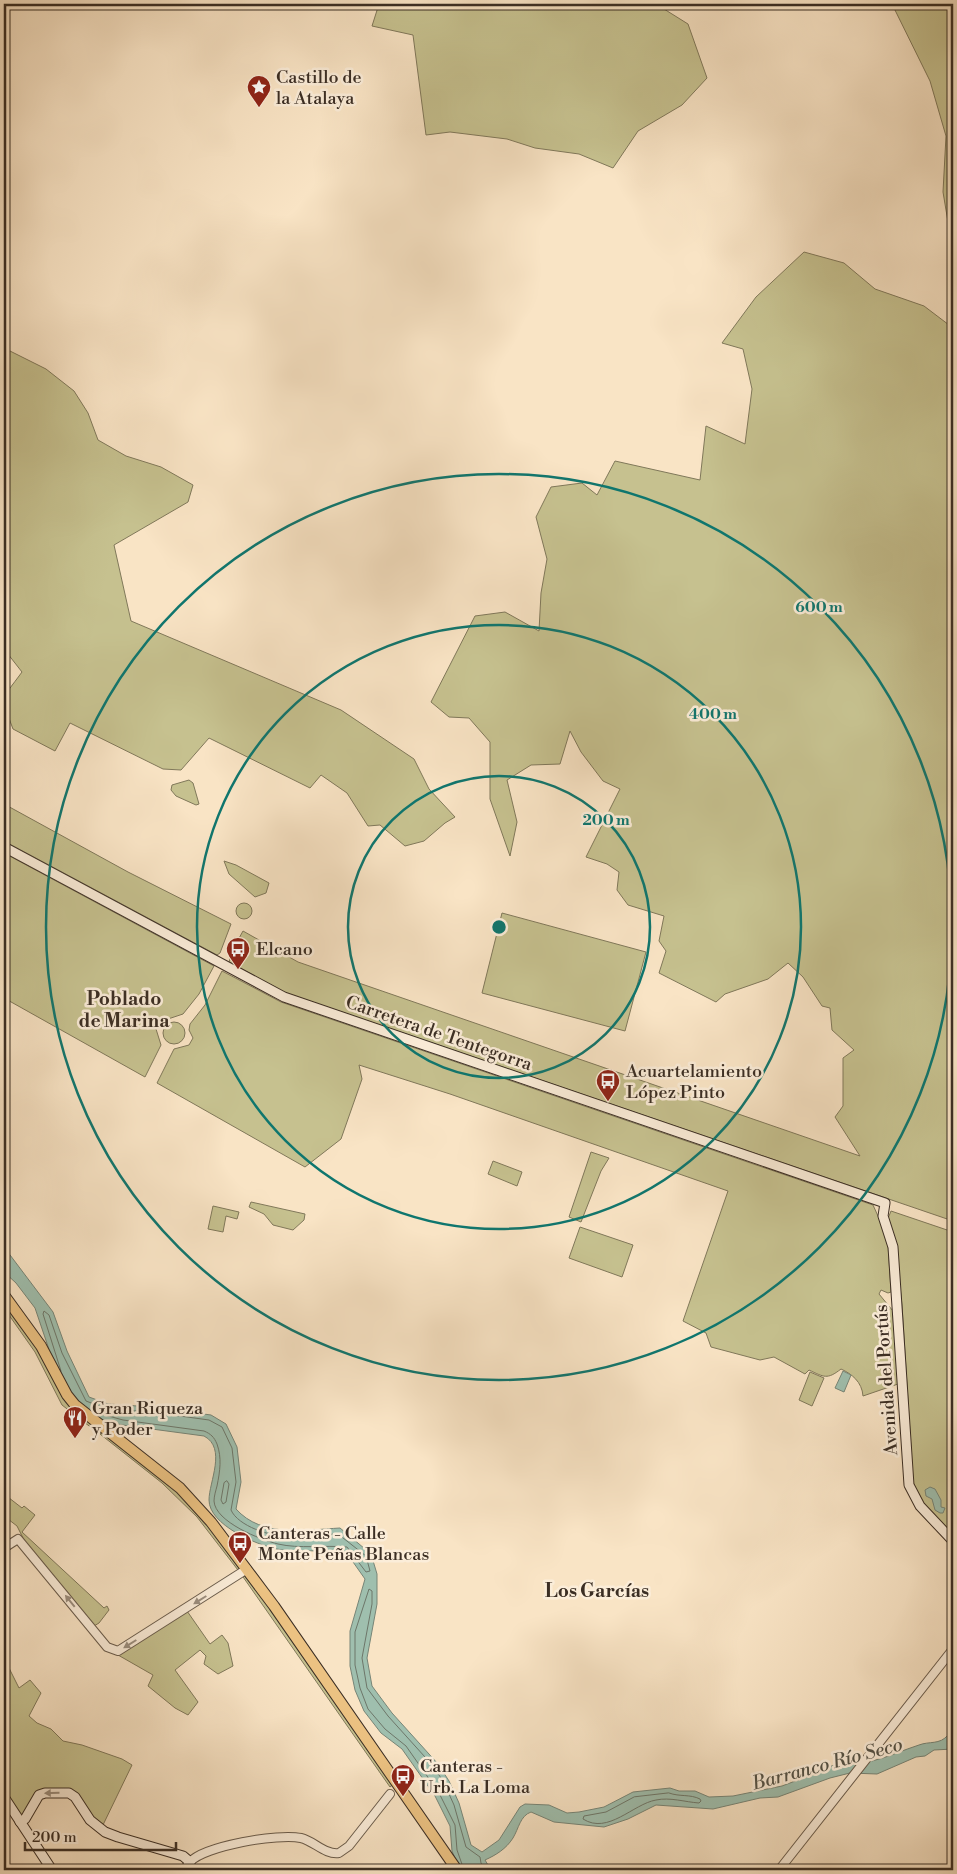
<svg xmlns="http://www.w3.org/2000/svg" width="957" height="1874" viewBox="0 0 957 1874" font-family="'Libre Bodoni',serif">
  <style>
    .green { fill: #c6c18f; stroke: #80785a }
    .water { fill: #9fbfae; stroke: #778577 }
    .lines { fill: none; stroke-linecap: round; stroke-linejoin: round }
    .shore { stroke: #6d7669; stroke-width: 1 }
    .tertiary-casing { stroke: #6a5c4c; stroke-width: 10 }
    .secondary-casing { stroke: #3b2e24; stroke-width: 11 }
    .primary-casing { stroke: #3b2e24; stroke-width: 12 }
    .tertiary { stroke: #fbedd9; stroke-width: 8 }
    .secondary { stroke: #fbedd9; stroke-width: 9 }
    .primary { stroke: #ecc282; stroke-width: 10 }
    .oneway { fill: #9b8e7e }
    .ring { fill: none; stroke: #0f766e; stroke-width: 2.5 }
    .labels { text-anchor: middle; stroke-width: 5; stroke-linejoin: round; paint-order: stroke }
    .poi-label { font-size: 18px; fill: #3b2e24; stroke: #fbedd9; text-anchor: start }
    .street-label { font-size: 18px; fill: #3b2e24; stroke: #fbedd9 }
    .neighbourhood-label { font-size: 19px; font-weight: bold; fill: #3b2e24; stroke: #fbedd9 }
    .water-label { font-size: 19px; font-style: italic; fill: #545246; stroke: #fbedd9 }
    .centre { fill: #0f766e; stroke: #fbedd9; stroke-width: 2.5 }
    .ring-label { font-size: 15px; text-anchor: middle; font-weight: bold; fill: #0f766e; stroke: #fbedd9; stroke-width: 5; stroke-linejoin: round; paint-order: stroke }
  </style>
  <rect width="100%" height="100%" fill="#f9e4c5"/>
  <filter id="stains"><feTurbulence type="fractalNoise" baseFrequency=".004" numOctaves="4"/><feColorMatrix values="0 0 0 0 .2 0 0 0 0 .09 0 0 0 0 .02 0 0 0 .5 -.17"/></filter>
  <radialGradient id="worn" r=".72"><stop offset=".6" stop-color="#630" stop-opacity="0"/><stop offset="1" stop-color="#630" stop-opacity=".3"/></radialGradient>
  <g class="green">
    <path d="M379,4H656L688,24L707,78L682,105L638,131L613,168L579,154L535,148L507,139L450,132L426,135L413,35L372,26Z"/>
    <path d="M892,4H953V252L943,192L946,136L930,81Z"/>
    <path d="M804,252L844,263L875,289L924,306L953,328V1221L286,993L229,962L233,949L243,931L298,962L860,1156L835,1117L843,1106V1058L854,1050L832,1030L830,1008L822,1006L803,977L788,963L768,979L725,994L716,1002L659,973L666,951L659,941L664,916L628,905L617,890L619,872L607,864L586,857L620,789L603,781L581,752L570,731L560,764L531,765L507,780L517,822L510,856L490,799V742L469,718L449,717L431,702L475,616L505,612L539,631L541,593L547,559L536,517L551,487L582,483L597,495L615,461L700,480L706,426L745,444L752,389L743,349L722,343L756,297Z"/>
    <path d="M4,348L46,369L74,391L88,413L98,440L126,456L161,467L193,485L188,502L114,545L131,621L341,710L414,759L429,789L455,817L445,823L424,841L405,846L380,825L368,826L347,793L321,775L310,788L209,738L181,770L163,769L70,723L55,751L13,729C0,694 1,701 22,672L4,649Z"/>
    <path d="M189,780L193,783L199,804L196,805L176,796L171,790L172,785Z"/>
    <path d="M4,804L128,872L231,924L220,953L217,955L4,841Z"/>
    <path d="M4,853L214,966L199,994L183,1014L165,1020L158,1019L154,1028L156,1029L161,1045L145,1077L4,998Z"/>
    <path d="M224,861L236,865L269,883L266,893L255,897L229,874Z"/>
    <circle cx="244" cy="911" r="8"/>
    <path d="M502,913L646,952L625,1031L482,993Z"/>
    <path d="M222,971L281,1002L873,1205L882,1225L888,1245L891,1292L888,1293L881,1290L879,1294L893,1311L898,1384L863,1396C862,1382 852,1374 841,1369C827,1380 824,1377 809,1370L805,1374L774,1357L760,1360L711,1347L706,1333L683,1321L728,1191L450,1094L359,1065L362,1079L341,1139L305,1167L157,1083L174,1049L189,1045L193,1038L189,1030L190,1024L205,1005Z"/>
    <circle cx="174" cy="1033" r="11"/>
    <path d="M591,1152L609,1158L601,1171L581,1222L569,1217Z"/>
    <path d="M493,1161L522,1172L517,1186L488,1174Z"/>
    <path d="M251,1202L305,1214L304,1220L293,1230L273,1225L264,1214L249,1207Z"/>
    <path d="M213,1206L239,1212L237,1219L226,1216L223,1232L208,1229Z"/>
    <path d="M891,1211L953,1232V1534C938,1519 918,1503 913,1481L902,1305L896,1248L887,1221Z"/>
    <path d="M580,1227L633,1245L622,1277L569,1258Z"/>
    <path d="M4,1295L97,1423L93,1429L62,1405L35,1352L4,1308Z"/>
    <path d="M810,1372L824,1378L812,1406L799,1400Z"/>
    <path d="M104,1429L192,1500L396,1782L390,1787L241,1574L197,1517L162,1483L100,1434Z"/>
    <path d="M4,1494L22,1508L24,1506L35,1515L22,1532L104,1608L107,1606L109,1610L99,1623L94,1626L27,1546L17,1526L4,1516Z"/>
    <path d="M187,1611L210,1644L222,1635L228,1643L233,1666L218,1674L204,1664L206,1656L200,1650L175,1670L198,1702L188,1715L175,1708L148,1686L153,1675L118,1655Z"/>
    <path d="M4,1658L19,1688L30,1680L41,1693L29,1716L37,1723L51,1729L63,1741L82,1745L122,1759L132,1765L102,1827L99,1825L76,1796L45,1792L24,1816H19L4,1792Z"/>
  </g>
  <g class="water">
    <path d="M4,1247L53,1312L67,1351L89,1397L108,1404L152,1407L211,1415L226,1424L237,1447L241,1482L236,1509C262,1538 305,1530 340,1528L371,1554L377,1574V1604L367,1658L372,1686L392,1713L438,1764L449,1781L459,1803L471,1845L482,1852L499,1840L520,1807L525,1804L549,1805L567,1813L579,1812L604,1807L633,1792L670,1788L679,1791H695L709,1797L733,1796L782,1786L806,1777L818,1769L868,1758L872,1761C889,1757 903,1750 919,1745C929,1741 940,1745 948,1735V1726L953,1716V1736L948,1742V1744H953V1749L934,1750L925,1756L916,1757L877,1774L850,1773L830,1778L778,1797L760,1798L713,1809L656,1805L628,1819L604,1827L554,1822L531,1812C520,1816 519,1828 513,1838C506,1849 496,1855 485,1860L491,1870H460L452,1851L450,1826L435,1796L402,1749L381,1733L364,1711L355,1690L350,1666V1631L365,1579L346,1552C336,1552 326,1551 315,1551C303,1550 290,1552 277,1549C257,1545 209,1525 209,1500C209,1482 227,1448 204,1436L122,1425L88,1416L58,1376L35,1308L16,1283L4,1272Z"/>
    <path d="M843,1371L851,1375L844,1392L835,1388Z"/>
    <path d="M930,1487L935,1489L941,1500V1507L945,1508L943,1513H940L935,1510L932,1499L926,1496L925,1490Z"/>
  </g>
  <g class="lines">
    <g class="shore">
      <path d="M61,1371L43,1314L44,1311L49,1315L62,1353L86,1401L107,1409L151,1412L209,1420L222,1427L232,1448L236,1482L231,1510C238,1526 271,1537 288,1536C305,1536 322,1534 338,1534L366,1556L370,1571L366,1572L347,1547C325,1545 299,1549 278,1544C261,1540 215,1522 214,1501C214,1496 216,1490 217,1486C220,1471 222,1458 217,1444C214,1437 211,1434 204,1431L123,1420L94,1412"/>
      <path d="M227,1481L229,1484L226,1502L223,1504L221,1500L224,1483Z"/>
      <path d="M669,1793C680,1797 690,1794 700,1799L701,1801L699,1803C685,1802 670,1797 656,1800C633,1804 608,1835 583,1819L584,1816L606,1812L634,1797Z"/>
      <path d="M464,1870L457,1850L455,1825L439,1793L406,1746L385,1729L368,1709L360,1688L355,1665V1632L369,1589L372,1591V1604L362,1658L367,1688L388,1716L434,1767L444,1783L454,1805L466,1847L480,1857L481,1863L485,1870"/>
    </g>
    <g class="tertiary-casing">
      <g id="tertiary">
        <path d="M4,1548L18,1539L107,1647L118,1651L247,1569"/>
        <path d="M190,1862C204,1846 279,1833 301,1838C314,1841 325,1855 339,1853L349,1846L390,1794"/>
        <path d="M779,1870L953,1649"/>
      </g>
    </g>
    <g class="secondary-casing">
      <g id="secondary">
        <path d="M4,847L284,997L885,1203L883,1216L893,1247L909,1485L920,1506L953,1541"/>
        <path d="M4,1797L52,1870"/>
        <path d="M20,1822L25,1819L39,1795L45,1793H69L75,1797L90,1820L105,1832L118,1837L183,1856L190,1862L185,1870"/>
      </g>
    </g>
    <g class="primary-casing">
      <path id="primary" d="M4,1295L41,1346L67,1395L75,1405L180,1488L211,1522L274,1606L457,1870"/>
    </g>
    <use href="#tertiary" class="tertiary"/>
    <use href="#secondary" class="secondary"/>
    <use href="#primary" class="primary"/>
  </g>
  <defs><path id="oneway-solid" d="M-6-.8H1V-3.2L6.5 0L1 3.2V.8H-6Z" transform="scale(1.25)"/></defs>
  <g class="oneway">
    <use href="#oneway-solid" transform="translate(200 1600) rotate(148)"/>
    <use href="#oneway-solid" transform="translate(70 1601) rotate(-129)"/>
    <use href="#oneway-solid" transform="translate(130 1644) rotate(148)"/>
    <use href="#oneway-solid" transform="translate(52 1793) rotate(178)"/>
  </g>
  <g class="ring">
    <circle cx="499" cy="927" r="151"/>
    <circle cx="499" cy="927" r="302"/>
    <circle cx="499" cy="927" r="453"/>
  </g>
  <defs>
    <g id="sight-pin" transform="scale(1.25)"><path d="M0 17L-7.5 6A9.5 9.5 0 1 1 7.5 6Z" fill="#8f2418" stroke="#fbedd9"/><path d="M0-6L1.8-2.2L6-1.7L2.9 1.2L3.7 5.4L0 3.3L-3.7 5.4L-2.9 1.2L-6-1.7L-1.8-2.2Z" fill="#fff"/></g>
    <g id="bus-pin" transform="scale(1.25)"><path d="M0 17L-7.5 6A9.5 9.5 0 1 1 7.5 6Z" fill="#8f2418" stroke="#fbedd9"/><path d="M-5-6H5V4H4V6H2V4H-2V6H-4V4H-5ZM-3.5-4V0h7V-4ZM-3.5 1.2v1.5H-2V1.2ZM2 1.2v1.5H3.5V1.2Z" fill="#fff"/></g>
    <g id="restaurant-pin" transform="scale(1.25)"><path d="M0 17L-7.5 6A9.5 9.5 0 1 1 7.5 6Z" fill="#8f2418" stroke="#fbedd9"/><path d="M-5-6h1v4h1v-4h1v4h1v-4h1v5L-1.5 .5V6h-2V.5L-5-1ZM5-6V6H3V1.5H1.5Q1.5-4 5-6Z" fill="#fff"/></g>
  </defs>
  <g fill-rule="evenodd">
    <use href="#sight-pin" x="259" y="87"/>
    <use href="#bus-pin" x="238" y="949"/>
    <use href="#bus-pin" x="608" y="1081"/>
    <use href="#restaurant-pin" x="75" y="1418"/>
    <use href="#bus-pin" x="240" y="1543"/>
    <use href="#bus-pin" x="403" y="1776"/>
  </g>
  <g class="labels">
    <g class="poi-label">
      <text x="276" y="83">Castillo de<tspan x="276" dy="21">la Atalaya</tspan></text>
      <text x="256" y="955">Elcano</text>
      <text x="626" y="1077">Acuartelamiento<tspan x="626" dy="21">López Pinto</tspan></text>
      <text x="92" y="1414">Gran Riqueza<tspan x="92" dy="21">y Poder</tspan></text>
      <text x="258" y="1539">Canteras - Calle<tspan x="258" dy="21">Monte Peñas Blancas</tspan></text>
      <text x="420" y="1772">Canteras -<tspan x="420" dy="21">Urb. La Loma</tspan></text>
    </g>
    <g class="street-label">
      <text transform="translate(439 1033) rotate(19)" y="6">Carretera de Tentegorra</text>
      <text transform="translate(886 1380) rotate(-94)" y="6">Avenida del Portús</text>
    </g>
    <g class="neighbourhood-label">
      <text x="124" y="1005">Poblado<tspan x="124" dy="22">de Marina</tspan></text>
      <text x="597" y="1597">Los Garcías</text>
    </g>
    <g class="water-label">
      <text transform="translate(827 1763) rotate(-15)" y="7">Barranco Río Seco</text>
    </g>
  </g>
  <circle cx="499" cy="927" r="8" class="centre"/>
  <g class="ring-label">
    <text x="819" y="612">600 m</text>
    <text x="713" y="719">400 m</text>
    <text x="606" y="825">200 m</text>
  </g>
  <rect width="957" height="1874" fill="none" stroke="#f9e4c5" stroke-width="20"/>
  <rect x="5" y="5" width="947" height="1864" fill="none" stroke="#3b2e24" stroke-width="2.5"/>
  <rect x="10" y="10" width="937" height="1854" fill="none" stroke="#3b2e24"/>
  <path d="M25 1842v8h151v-8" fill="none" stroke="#3b2e24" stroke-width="2.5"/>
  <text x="32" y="1842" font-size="15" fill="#3b2e24" stroke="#fbedd9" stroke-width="4" paint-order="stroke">200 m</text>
  <rect width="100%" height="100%" filter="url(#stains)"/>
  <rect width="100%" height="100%" fill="url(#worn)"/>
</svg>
